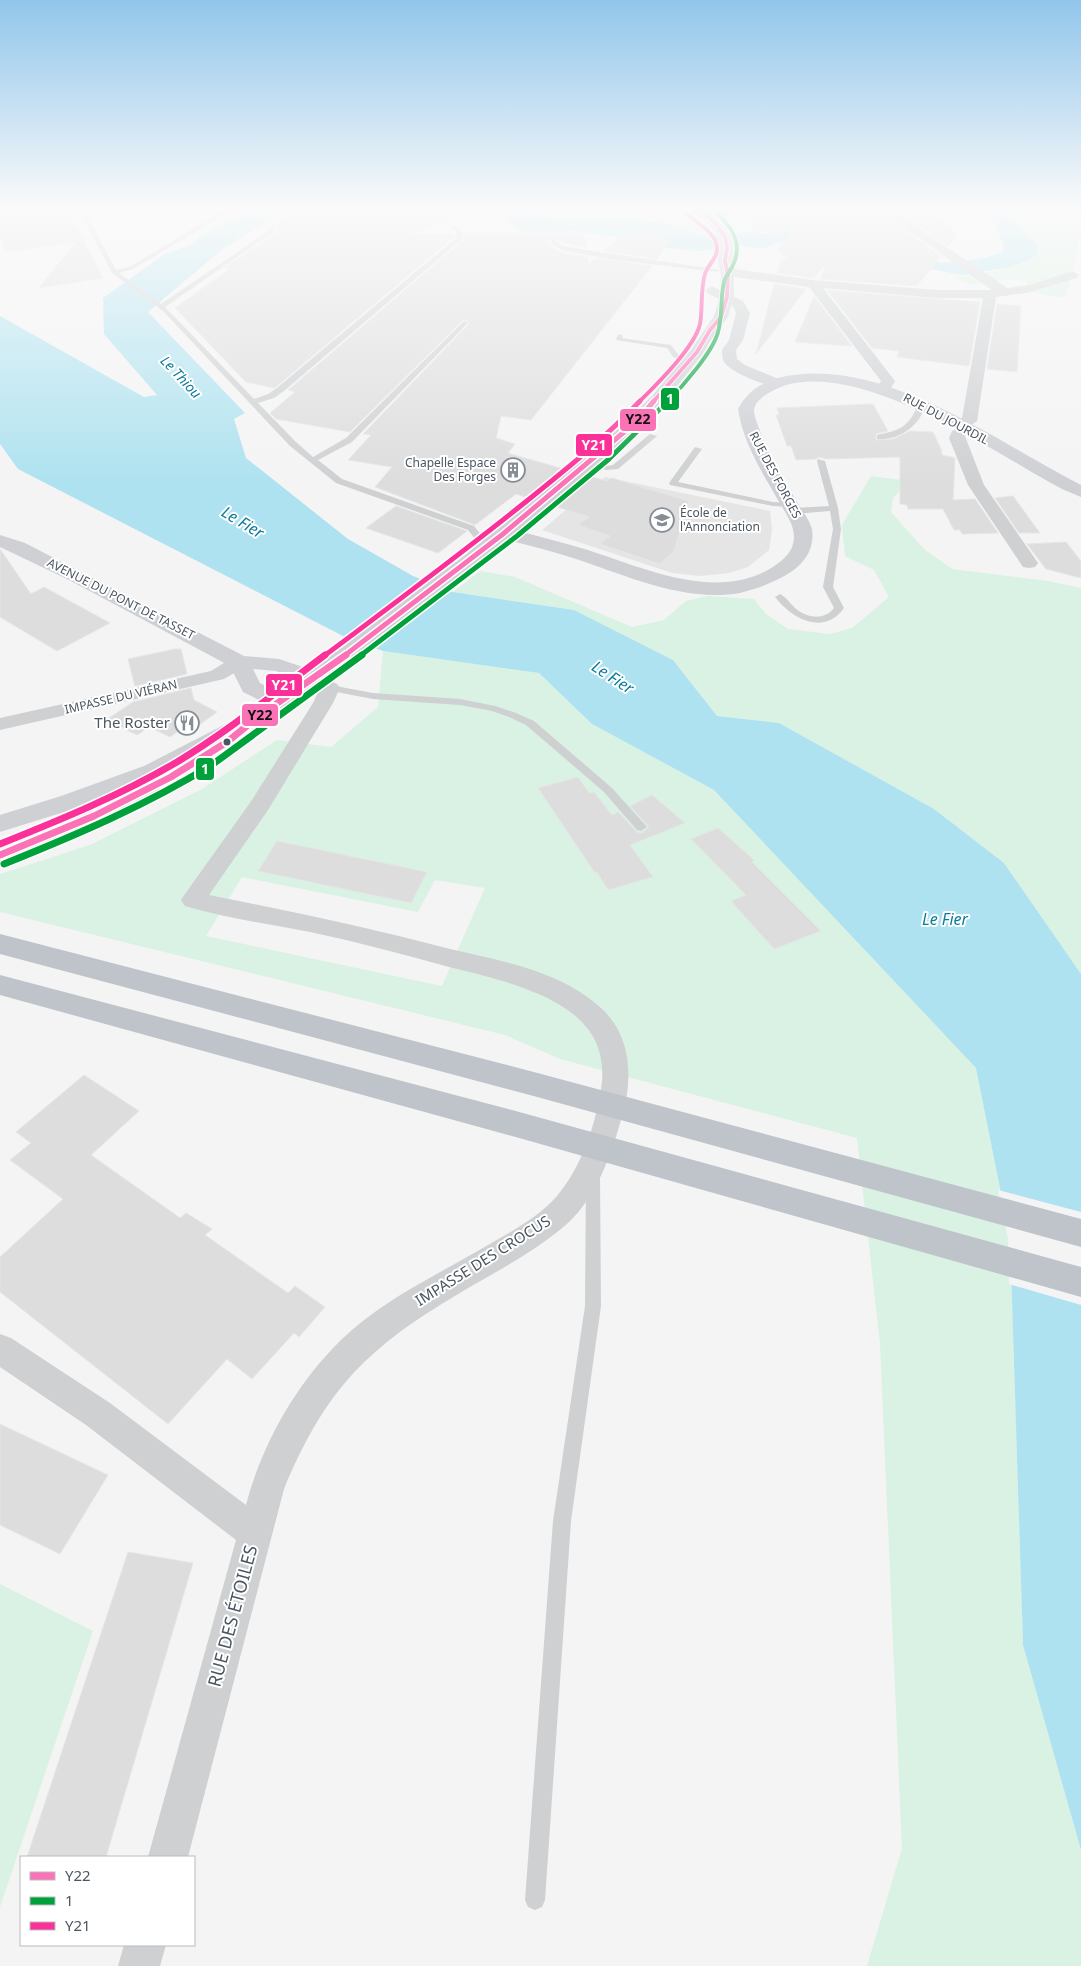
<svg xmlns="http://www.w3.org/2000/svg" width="1081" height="1966" viewBox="0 0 1081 1966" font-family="'Noto Sans',sans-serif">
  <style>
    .education { fill: #e6e5e6 }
    .green { fill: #d9f2e3; fill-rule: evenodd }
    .water { fill: #aee2f0 }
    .pier { fill: #f4f4f4 }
    .building { fill: #ddddde; stroke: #e5e6e7 }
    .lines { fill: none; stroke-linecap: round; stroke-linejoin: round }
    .lane { fill: #ced0d2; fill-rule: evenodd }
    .street { fill: #ced0d2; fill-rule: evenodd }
    .secondary { fill: #ced0d4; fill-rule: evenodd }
    .highway { fill: #bec4c9; fill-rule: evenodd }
    .bus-1-far2-casing { stroke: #fff; stroke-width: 5.5 }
    .bus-1-far1-casing { stroke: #fff; stroke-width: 8 }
    .bus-1-casing { stroke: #fff; stroke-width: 10 }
    .bus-2-far2-casing { stroke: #fff; stroke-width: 5.5 }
    .bus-2-far1-casing { stroke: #fff; stroke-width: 8 }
    .bus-2-casing { stroke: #fff; stroke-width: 10 }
    .bus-3-far2-casing { stroke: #fff; stroke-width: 5.5 }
    .bus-3-far1-casing { stroke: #fff; stroke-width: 8 }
    .bus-3-casing { stroke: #fff; stroke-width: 10 }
    .bus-1-far2 { stroke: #fc72b6; stroke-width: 4 }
    .bus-1-far1 { stroke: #fc72b6; stroke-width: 5 }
    .bus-1 { stroke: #fc72b6; stroke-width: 7 }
    .bus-2-far2 { stroke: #00a13a; stroke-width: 4 }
    .bus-2-far1 { stroke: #00a13a; stroke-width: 5 }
    .bus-2 { stroke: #00a13a; stroke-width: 7 }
    .bus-3-far2 { stroke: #fb3199; stroke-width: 4 }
    .bus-3-far1 { stroke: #fb3199; stroke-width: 5 }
    .bus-3 { stroke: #fb3199; stroke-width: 7 }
    .bus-dot { fill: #4a5661; stroke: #fff; stroke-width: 2 }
    .labels { text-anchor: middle; stroke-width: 4; stroke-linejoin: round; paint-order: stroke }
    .far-street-label { font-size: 12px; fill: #4a5661; stroke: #fff }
    .far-poi-label { font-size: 12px; fill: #4a5661; stroke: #fff; text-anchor: end }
    .far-water-label { font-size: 14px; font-style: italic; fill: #0c7c9b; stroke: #fff }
    .poi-label { font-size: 15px; fill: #4a5661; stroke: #fff; text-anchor: end }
    .street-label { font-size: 15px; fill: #4a5661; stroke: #fff }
    .water-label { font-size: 16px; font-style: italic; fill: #0c7c9b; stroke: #fff }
    .near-street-label { font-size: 18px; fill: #4a5661; stroke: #fff }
    .line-badge { stroke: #fff; stroke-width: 2 }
    .badge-label { font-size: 14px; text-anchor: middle; font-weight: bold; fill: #fff }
    .pale-badge-label { font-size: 14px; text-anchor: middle; font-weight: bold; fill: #111 }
  </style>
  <rect width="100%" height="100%" fill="#f4f4f4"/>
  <path class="education" d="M605,477L770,511L772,530L769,550L748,567L729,573L700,576L672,573L542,530Z"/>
  <g class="green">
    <path d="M530,206L643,207L694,220L706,233L694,235L676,226L658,222L583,217L564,219L550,217Z"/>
    <path d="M1008,206H1081C1081,238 1075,268 1065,298L1030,292L1026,281L1006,279L972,285L953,278L995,271L1029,260L1037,244L1013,217Z"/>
    <path d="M871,476L909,481L893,498L891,512L924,549L952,569L1048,581L1081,588V974L1004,863L934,809L779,723L717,716L673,660L574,610L453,592L480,571L515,577L632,627L664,620L686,601L708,596L754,599L766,614L788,629L830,634L852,628L889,597L874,570L845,556L842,525Z"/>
    <path d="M383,651L539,673L592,724L714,790L976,1068L1010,1238L1023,1645L1081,1850V1966H867L902,1848L880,1344L857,1138L560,1059L505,1035L0,912V874L90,845L202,789L277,740L331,747L378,707ZM242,877L418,912L435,880L485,888L442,986L206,936Z"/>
    <path d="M0,1584L93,1631L0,1907Z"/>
  </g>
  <g class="water">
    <path d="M258,206H293L224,248L148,312L245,413L234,419L246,458L348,539L413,576L453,592L574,610L673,660L717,716L779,723L934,809L1004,863L1081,974V1850L1023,1645L1010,1238L976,1068L714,790L592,724L539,673L383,651L343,636L18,469L0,444V316L144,397L157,395L104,334L103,298L165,254L193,244L202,235Z"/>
    <path d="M499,206H530L550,217L564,219L583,217L658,222L676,226L694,235L730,234L751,231L765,234L779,231L811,232L930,255L940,263C961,261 984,261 1003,251L1004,246L990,214L980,206H1008L1013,217L1037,245V255L1029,260L1010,267L964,275L775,242L772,246L760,249L737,245L700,251L663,248L637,240L575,231L524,232L513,227Z"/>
  </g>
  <path class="pier" d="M998,1190L1081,1212V1305L1009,1284L1008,1239Z"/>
  <g class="building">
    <path d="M44,206H66L103,278L39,288L76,242L6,252L0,237V213Z"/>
    <path d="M300,206H476V211L409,234H455L454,237L277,386L274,388L246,382L175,308L229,269L224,268L276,233L278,228L269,227Z"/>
    <path d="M823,206H872L941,256L917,286L820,279L825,268L823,267L814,278L777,273L781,259H788L777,250L795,232L752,231L751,215Z"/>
    <path d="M891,206H931L957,235L948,246Z"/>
    <path d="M644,231L669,241L657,259L604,251L619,238H624Z"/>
    <path d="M465,233H584L587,248L559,242L553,236L548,241L553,248L564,253L588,257L589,264L596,258L652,266L531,420L501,416L496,438L515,444L508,453L567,470L532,499L516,494L475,525L375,487L392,467L348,460L371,435L363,434L468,325V321H462L350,432L276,419L270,413L295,392L288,390L462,241Z"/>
    <path d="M774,284L806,289L756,354Z"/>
    <path d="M827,290L980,302L969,366L897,357L899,351L872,348Z"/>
    <path d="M814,296L852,346L795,342Z"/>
    <path d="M997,304L1021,306L1017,372L987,369Z"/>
    <path d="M873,404L888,431L876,434V440L893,439L910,431L933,432L941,449L942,455L955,458L953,500L975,499L998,533L962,534L960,530H954L943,509H908L907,505L900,504V457L826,459L819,457L816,459L796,460L791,446H787L776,415H779L777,408Z"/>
    <path d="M587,475L606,481L612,478L689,501L674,551L660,564L600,544L610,536L578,525L589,517L551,505Z"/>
    <path d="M1013,496L1040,533H1019L995,498Z"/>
    <path d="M396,506L467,531L438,553L366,528Z"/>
    <path d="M1066,542L1081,561V578L1046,569L1027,544Z"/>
    <path d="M0,549L31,594L44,587L110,623L57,651L0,617Z"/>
    <path d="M175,649H181L187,674L135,686L128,659Z"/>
    <path d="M191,688L194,700L217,712L184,736L177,732L170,737L149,727L137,735L106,720L133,702Z"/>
    <path d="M578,777L589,793L594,792L612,815L618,812L637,832L642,833L649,827L630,806L652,795L685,823L630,845L653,877L608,890L597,872L595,873L538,788Z"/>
    <path d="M718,828L754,860L752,862L821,931L774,949L731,901L746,895L691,839Z"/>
    <path d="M277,841L427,872L411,903L258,871Z"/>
    <path d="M84,1075L139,1111L91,1155L180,1218L186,1213L212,1229L205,1235L288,1293L295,1286L325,1307L299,1337L294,1333L252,1379L227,1359L168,1424L0,1292V1257L63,1199L10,1160L31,1143L16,1132Z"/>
    <path d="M0,1424L108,1475L60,1554L0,1525Z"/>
    <path d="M128,1552L193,1563L106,1857H27Z"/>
  </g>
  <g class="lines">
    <g class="lane">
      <path d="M0,206H9L0,209Z"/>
      <path d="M76,206H82L116,270L129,267L231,206H239L133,269L119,273L161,304L271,229H275V231L165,307L254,399L268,394L278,387L456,238L457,233L452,227L457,226L463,233L461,240L284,391L274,398L258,403L296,442L313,457L346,438L463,322H467V324L352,442L318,460L342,479L474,526L482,536L496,540V544L476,540L468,530L336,483L290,446L163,311L112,273Z"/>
      <path d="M553,238L558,244L567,247L720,270L717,272L616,260L565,251L554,246L550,240Z"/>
      <path d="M620,334L623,336L622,338L671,345L680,357L674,358L667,348L616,340L617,336Z"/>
      <path d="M918,404L925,406C920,426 898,441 877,439V435C901,430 909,427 918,404Z"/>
      <path d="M650,434L657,436L618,469L606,470L586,462L590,460L607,466L613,465Z"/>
      <path d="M695,447L702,449L678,482L773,502L790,503L794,505L790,507L773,506L670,485L669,483Z"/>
      <path d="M818,459L825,461L838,508L841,529L833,587L844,608C824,636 792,619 775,597L780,594C786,597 790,603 795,608C806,618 824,621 834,608L823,587L833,529L830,511L794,514L790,511L794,508L829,506L817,461Z"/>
      <path d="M330,685L373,693L460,699L495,706L516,713L534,721L612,788L647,827L641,831L637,830L604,792L526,725L509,717L492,711L460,705L373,699L326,690L325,688Z"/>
      <path d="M593,1169L598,1171L600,1175L601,1306L571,1521L545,1900L542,1907L535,1910L528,1907L525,1900L553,1521L585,1306L586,1175L588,1171Z"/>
    </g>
    <g class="street">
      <path d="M753,206H788L783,209L706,219L700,216L706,213Z"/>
      <path d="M874,206H887L1007,288L1030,285L1073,271L1079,275L1077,278L1026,293L996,297L977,421L970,426L975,430L972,433L965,436L984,485L1038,563L1035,567L1029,568L1023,567L968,485L949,438L952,431L956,429L951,425L954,422L962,418L983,298H937L823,288L895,381L889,391H879L877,388L881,381L809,287L728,276L722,272L728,268L813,280L937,290H992Z"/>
      <path d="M712,286L743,301L750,313L743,340L736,350L737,359L745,365L781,380L783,383L781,386C770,389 730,372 724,362C722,358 722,354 722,350L729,340L736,313L733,306L707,293L706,290Z"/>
      <path d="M239,656L246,658L249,662L246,666L224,679L0,730V718L211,671L232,658Z"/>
      <path d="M313,672L337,684L340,688L333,703L268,810L209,895C290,911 370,928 450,949C501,961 561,971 601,1008C633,1037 633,1082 621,1120C610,1159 594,1203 561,1229C527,1257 487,1276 450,1299C363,1351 323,1395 284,1489L188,1857H148L236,1540L86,1425L0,1367V1334L11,1338L110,1403L246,1505C262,1444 296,1384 341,1340C382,1300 439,1274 488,1245C512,1231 539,1217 557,1196C582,1166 595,1126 601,1089C609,1038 579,1011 536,993C508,981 478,974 449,967C403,954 357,942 310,932C268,924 225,918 185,906L181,900L185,894L252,800L313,703L319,690L306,682L303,678L306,674Z"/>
      <path d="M124,1945H166L160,1966H118Z"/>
    </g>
    <path class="secondary" d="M686,206C690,206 695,206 699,206C713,209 728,230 733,242L734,297L728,317L716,332L702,355L665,401L630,437L518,531C541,537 565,543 588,550C646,569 726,606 781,561C795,550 797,536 790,521C771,485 744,450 738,409C750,387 769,378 794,375C891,362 997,442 1081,485V497L1062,489C993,452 853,354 776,389C768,393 755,400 754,410C754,415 757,423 759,428C767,454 783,479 797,502C802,511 809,519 812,529C815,549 804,565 786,575C772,583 757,589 740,593C685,603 625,575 573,558C551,551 529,545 507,540L321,683L267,721L150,780L157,783L161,788L157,793L103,822L0,864V845L85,810L131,787L77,808L0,832V815L61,796L144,766L251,711L263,702L243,692L230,666L69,580L0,547V535L25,543L244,656L279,659L309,669L460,559L534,500L618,429L653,395L691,350L714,316L720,297L721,275L718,261L719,242L717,234L709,225ZM253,669L276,671L295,679L277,692L260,683Z"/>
    <g class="highway">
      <path d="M0,934L530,1071L1081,1219V1247L530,1095L0,954Z"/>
      <path d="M0,975L512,1110L1081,1267V1297L512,1136L0,995Z"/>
    </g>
    <g class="bus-1-far2-casing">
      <path id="bus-1-far2" d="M653,402L697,352L710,330L721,317L727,297L728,275L725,261L727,247L725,237L714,222L693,206"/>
    </g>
    <g class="bus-1-far1-casing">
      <path id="bus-1-far1" d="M344,656L503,534L636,422L654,401"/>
    </g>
    <g class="bus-1-casing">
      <path id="bus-1" d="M0,855L94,816L171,777L227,742L259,716L346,655"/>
    </g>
    <g class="bus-2-far2-casing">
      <path id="bus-2-far2" d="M667,402C682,387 713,352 718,332C723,315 720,298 724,282C725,276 731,271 733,265C745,240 727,222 710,206"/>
    </g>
    <g class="bus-2-far1-casing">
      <path id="bus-2-far1" d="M360,656L517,536L609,459L668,401"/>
    </g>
    <g class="bus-2-casing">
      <path id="bus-2" d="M4,864C76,835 147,805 213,764L362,655"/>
    </g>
    <g class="bus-3-far2-casing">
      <path id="bus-3-far2" d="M639,402C656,385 695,347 700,324C703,308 700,291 705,274C708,264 718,258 717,247C716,233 696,222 686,214"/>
    </g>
    <g class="bus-3-far1-casing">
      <path id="bus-3-far1" d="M324,656C391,606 458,556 523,504C564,471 604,439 640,401"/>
    </g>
    <g class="bus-3-casing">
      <path id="bus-3" d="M0,844C60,820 121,795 177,762C229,731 277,691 325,655"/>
    </g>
    <use href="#bus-1-far2" class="bus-1-far2"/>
    <use href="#bus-1-far1" class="bus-1-far1"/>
    <use href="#bus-1" class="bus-1"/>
    <use href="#bus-2-far2" class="bus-2-far2"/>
    <use href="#bus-2-far1" class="bus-2-far1"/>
    <use href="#bus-2" class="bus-2"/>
    <use href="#bus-3-far2" class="bus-3-far2"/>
    <use href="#bus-3-far1" class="bus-3-far1"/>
    <use href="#bus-3" class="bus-3"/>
  </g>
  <linearGradient id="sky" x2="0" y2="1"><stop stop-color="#91c6eb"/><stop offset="0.43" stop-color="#fafafa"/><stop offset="1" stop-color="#fafafa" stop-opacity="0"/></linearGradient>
  <rect width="1081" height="482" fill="url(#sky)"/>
  <defs>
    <g id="building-ring" transform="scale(1.25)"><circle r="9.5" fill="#fff" stroke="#868d94" stroke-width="1.5"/><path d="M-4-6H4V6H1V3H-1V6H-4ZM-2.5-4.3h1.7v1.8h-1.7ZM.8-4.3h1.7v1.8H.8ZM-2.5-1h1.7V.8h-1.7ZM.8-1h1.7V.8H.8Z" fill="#868d94"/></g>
    <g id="school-ring" transform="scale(1.25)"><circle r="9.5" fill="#fff" stroke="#868d94" stroke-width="1.5"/><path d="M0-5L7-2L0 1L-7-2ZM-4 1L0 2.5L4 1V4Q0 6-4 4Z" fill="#868d94"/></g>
    <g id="restaurant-ring" transform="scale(1.25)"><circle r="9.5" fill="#fff" stroke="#868d94" stroke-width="1.5"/><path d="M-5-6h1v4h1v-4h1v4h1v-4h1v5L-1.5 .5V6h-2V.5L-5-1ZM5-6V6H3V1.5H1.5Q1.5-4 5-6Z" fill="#868d94"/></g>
  </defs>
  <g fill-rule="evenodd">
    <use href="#building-ring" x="513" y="470"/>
    <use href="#school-ring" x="662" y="520"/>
    <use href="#restaurant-ring" x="187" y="723"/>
  </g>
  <circle class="bus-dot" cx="227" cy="742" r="4.5"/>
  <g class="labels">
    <g class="far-street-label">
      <text transform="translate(946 419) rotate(28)" y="4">RUE DU JOURDIL</text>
      <text transform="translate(775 475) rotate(62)" y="4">RUE DES FORGES</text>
      <text transform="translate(121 599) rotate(27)" y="4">AVENUE DU PONT DE TASSET</text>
      <text transform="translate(121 697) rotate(-13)" y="4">IMPASSE DU VIÉRAN</text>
    </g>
    <g class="far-poi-label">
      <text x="496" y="467">Chapelle Espace<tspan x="496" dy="14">Des Forges</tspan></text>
      <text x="680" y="517" text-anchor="start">École de<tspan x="680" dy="14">l'Annonciation</tspan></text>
    </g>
    <g class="far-water-label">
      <text transform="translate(181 377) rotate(47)" y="5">Le Thiou</text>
    </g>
    <g class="poi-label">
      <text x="170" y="728">The Roster</text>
    </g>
    <g class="street-label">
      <text transform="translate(483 1261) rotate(-32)" y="5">IMPASSE DES CROCUS</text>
    </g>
    <g class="water-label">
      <text transform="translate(243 522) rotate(31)" y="6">Le Fier</text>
      <text transform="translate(613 677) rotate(33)" y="6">Le Fier</text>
      <text x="945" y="925">Le Fier</text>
    </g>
    <g class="near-street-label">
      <text transform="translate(233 1616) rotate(-75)" y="6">RUE DES ÉTOILES</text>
    </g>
  </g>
  <g class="line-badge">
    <rect x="660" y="387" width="20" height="24" rx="5" fill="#00a13a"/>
    <rect x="619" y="408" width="38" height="24" rx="5" fill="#fc72b6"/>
    <rect x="575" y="433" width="38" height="24" rx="5" fill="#fb3199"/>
    <rect x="265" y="673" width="38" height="24" rx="5" fill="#fb3199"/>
    <rect x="241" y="703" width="38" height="24" rx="5" fill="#fc72b6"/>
    <rect x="195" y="757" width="20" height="24" rx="5" fill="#00a13a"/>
  </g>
  <g class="badge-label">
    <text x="670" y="404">1</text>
    <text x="594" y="450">Y21</text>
    <text x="284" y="690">Y21</text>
    <text x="205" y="774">1</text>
  </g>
  <g class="pale-badge-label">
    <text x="638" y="424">Y22</text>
    <text x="260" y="720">Y22</text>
  </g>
  <rect x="20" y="1856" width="175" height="90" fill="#ffffff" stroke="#b7bbc0"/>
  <rect x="30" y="1872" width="25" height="8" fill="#fc72b6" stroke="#b7bbc0"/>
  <text x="65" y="1881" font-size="15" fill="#4a5661">Y22</text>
  <rect x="30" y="1897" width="25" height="8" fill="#00a13a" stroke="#b7bbc0"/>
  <text x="65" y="1906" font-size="15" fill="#4a5661">1</text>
  <rect x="30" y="1922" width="25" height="8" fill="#fb3199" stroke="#b7bbc0"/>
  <text x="65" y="1931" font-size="15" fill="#4a5661">Y21</text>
</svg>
